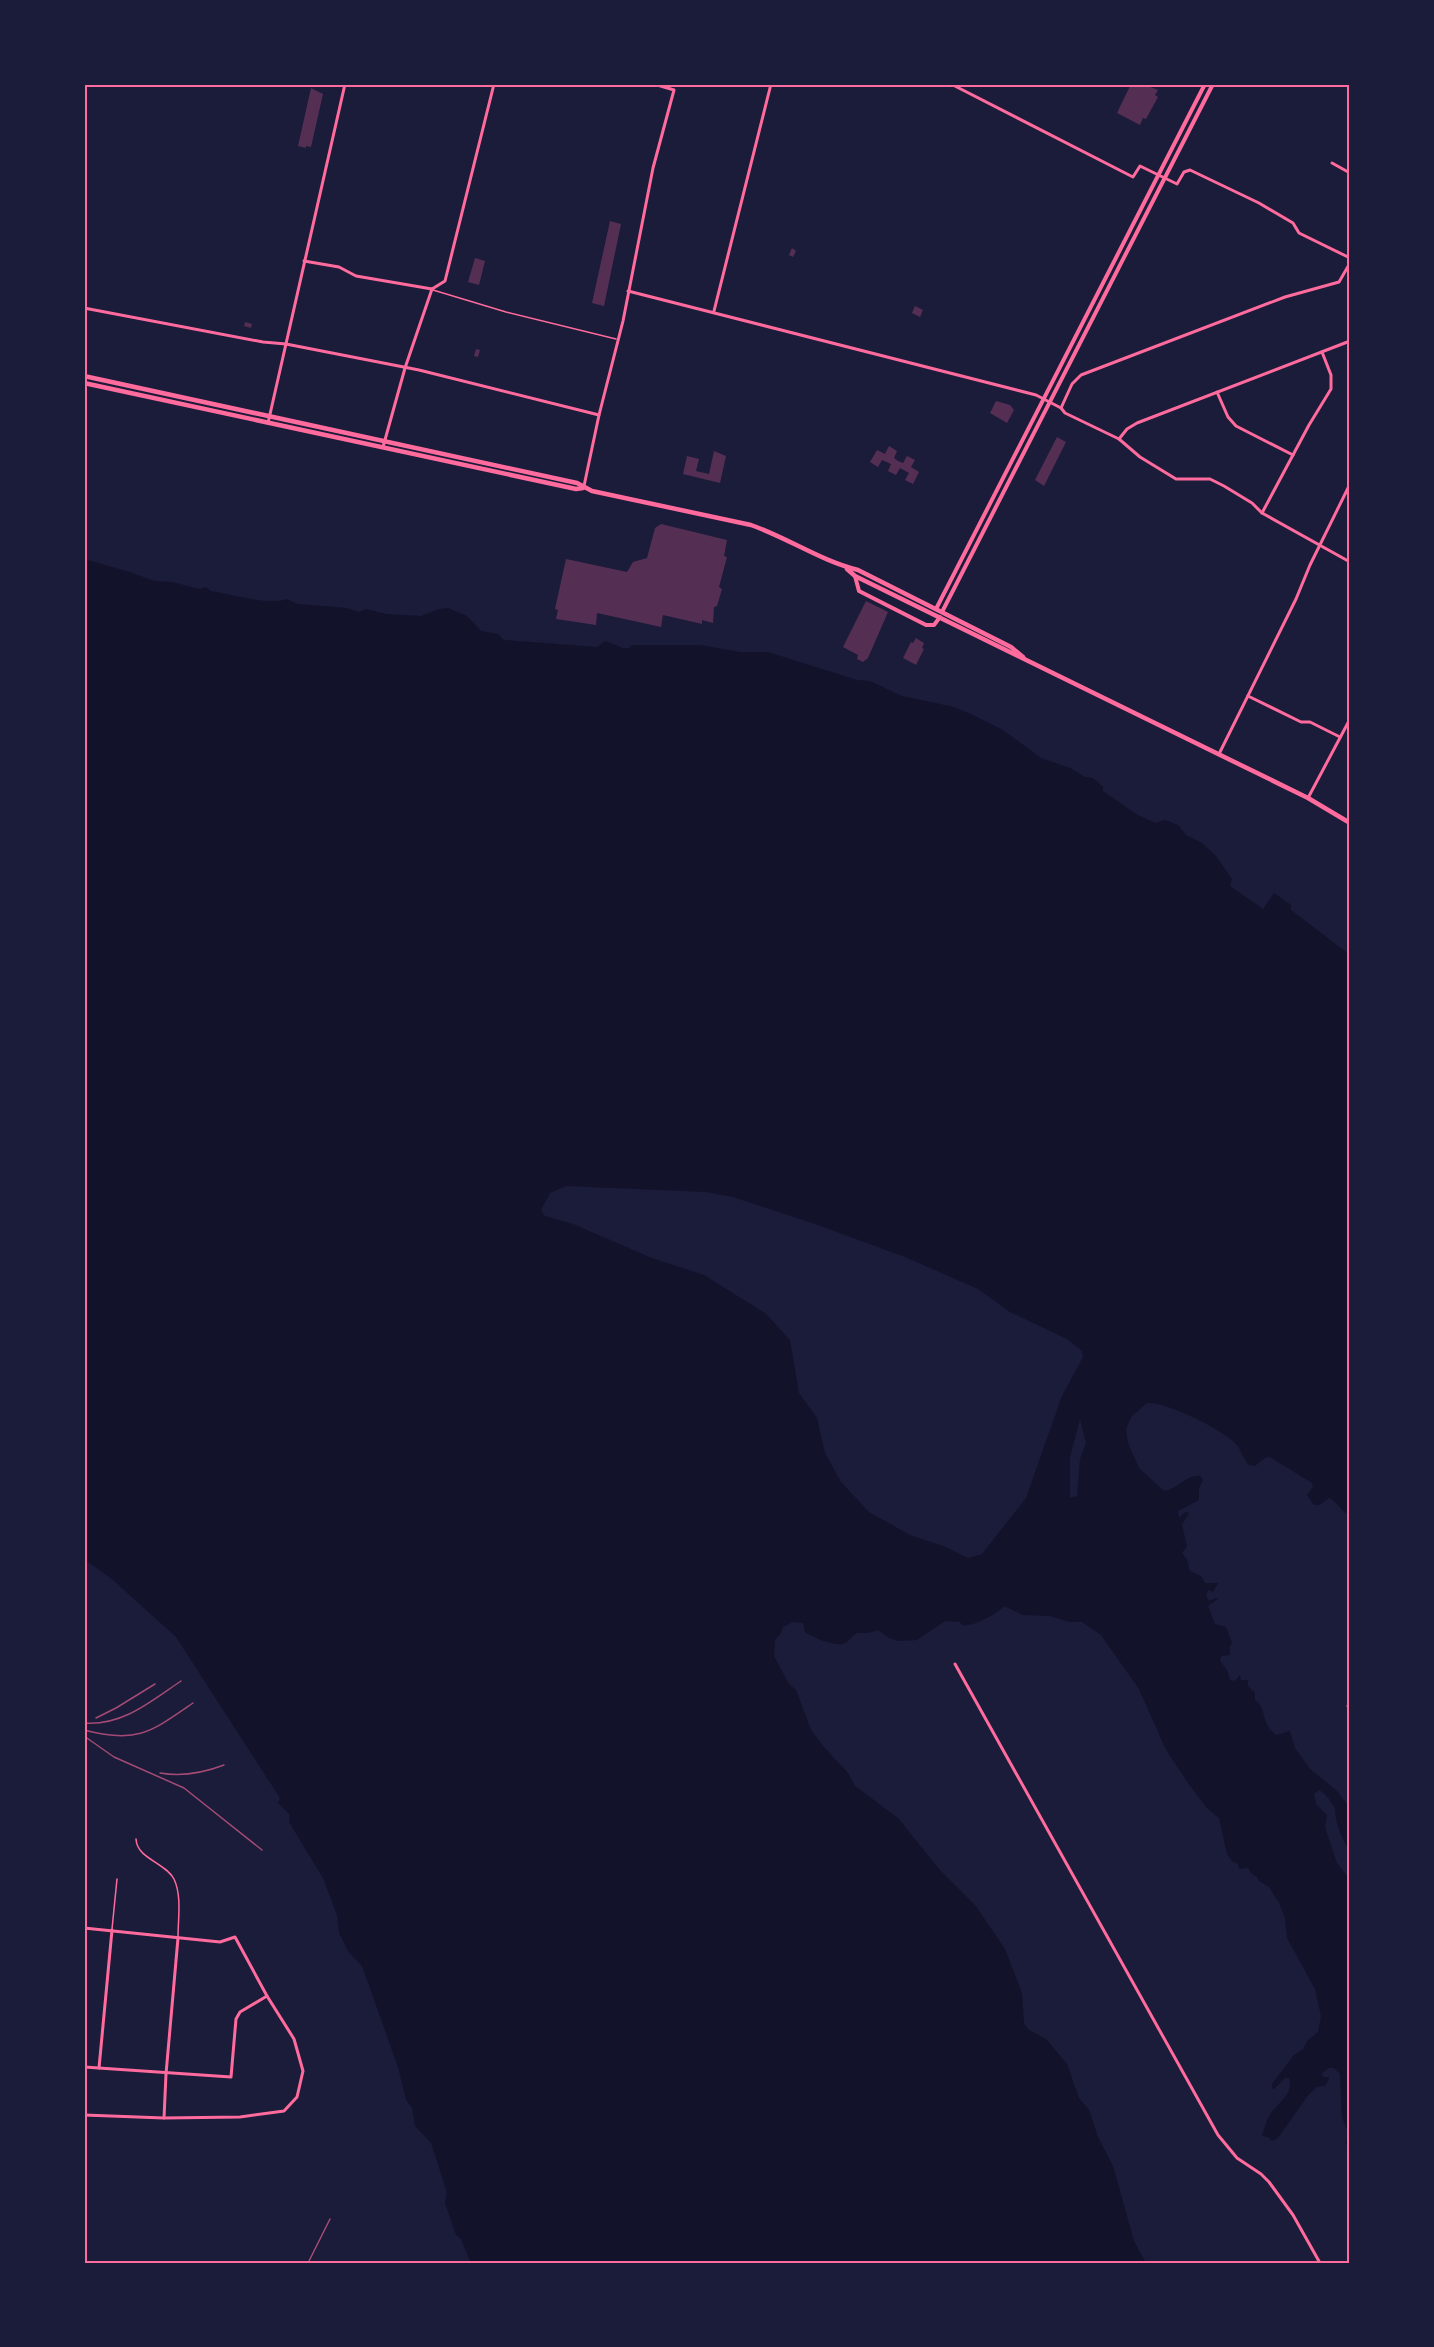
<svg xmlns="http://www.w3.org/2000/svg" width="1434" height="2347" viewBox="0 0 1434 2347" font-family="Montserrat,sans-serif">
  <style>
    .water { fill: #12122b; fill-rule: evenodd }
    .building { fill: #542f53 }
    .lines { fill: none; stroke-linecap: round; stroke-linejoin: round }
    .service { stroke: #ff6b9d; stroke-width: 1.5 }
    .minor { stroke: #ff6b9d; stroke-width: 3 }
    .secondary { stroke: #ff6b9d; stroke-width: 4 }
    .primary { stroke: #ff6b9d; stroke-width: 4.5 }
    .rail { stroke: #a44b75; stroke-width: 1.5 }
    .neatline { fill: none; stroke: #ff6b9d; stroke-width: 2 }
  </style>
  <rect width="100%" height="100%" fill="#1b1b3a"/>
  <path class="water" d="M84,559L130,572L154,581L172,582L200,589L206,587L211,591C229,594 272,606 286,599L298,604L347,608L359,612L366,609L386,614L421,616L439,609L448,608L467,616L481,631L498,634L504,640L597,647L605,641L623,648H629L632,645H700L740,652H768L857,680L870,681L902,696L954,707L973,715L1003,730L1041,758L1070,768L1085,777L1093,778L1103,787V791L1136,814L1155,823L1165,820L1178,825L1186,835L1202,843L1216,856L1232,879L1230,886L1263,909L1274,893L1291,905V910L1350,955V1515C1341,1512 1338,1502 1329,1498L1320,1505H1314L1307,1495L1313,1487L1312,1483L1270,1457L1265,1458L1255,1466L1249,1465C1242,1458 1241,1447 1234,1442C1216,1427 1170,1403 1147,1403L1132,1416L1128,1424L1126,1429L1128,1443L1139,1468L1164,1491C1177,1490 1187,1474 1200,1476L1203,1480L1199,1488V1500L1178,1511L1179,1518L1185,1512L1189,1513L1182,1525L1187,1546L1182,1553L1187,1559L1190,1571L1201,1576L1205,1583H1218L1213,1592L1208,1590L1206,1595L1209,1601L1216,1598L1218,1599L1208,1606L1215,1624L1226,1627L1232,1643L1230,1646V1655L1221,1656L1220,1661L1227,1670L1230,1680L1235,1681L1240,1675L1241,1680H1248V1686L1255,1693V1700C1267,1708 1260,1722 1276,1735L1290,1731L1295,1748L1310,1769L1336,1790L1350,1808V1845H1346C1340,1834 1335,1821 1335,1808C1331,1802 1326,1793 1319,1790L1314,1794L1316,1804L1327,1815L1325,1827L1337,1863L1350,1880V2153L1346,2143L1348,2132L1342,2117L1340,2074L1334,2068H1329L1322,2073L1323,2077H1329V2079L1325,2086L1317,2087L1309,2094L1278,2138L1272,2141L1268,2137L1262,2136C1264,2129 1266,2122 1269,2116C1276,2104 1295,2094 1289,2078H1285L1274,2089L1272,2088V2084L1294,2055L1303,2049L1308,2040L1318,2032L1321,2016L1315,1989L1287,1938L1285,1918L1279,1903L1269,1887L1259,1881L1257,1877L1252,1874L1248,1868L1239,1869L1238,1864L1232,1861L1227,1854L1219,1818L1207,1808L1188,1783L1166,1750L1139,1689L1101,1635L1082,1622H1069L1050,1616L1023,1615L1004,1606C999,1613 971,1628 962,1625L960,1622L945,1621L917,1640L898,1641L889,1638L878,1630L868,1633H857C852,1636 848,1643 842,1644C834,1646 811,1637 805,1632L803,1623L793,1622L783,1627L781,1633L775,1640L774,1656L789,1684L796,1690L811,1730L824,1747L848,1773L855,1786L898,1818L939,1869L975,1905L1005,1949L1022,1993L1024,2024L1029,2030L1046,2039L1067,2064L1079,2098L1089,2110L1098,2137L1113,2166L1134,2241L1146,2263H471L461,2239L456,2235L445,2203L447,2192L431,2143L415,2126L412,2108L406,2100L398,2067L362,1966L348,1951L339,1933L337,1915L323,1878L289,1822L290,1815L278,1803L280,1798L176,1637L113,1580L84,1559ZM566,1186L706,1192L733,1197L815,1224L905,1257L978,1289L1010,1312L1067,1339L1082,1351L1083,1357L1062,1396L1026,1498L982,1554L968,1558L943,1546L910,1535L869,1512L841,1482L825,1453L817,1418L799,1393L790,1340L765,1313L704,1275L652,1258L573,1224L545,1216L541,1210L550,1193ZM1080,1419L1086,1443L1080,1459L1077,1496L1070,1498V1457Z"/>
  <g class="building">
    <path d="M1131,84H1143L1158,90L1155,95L1158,97L1146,119L1143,118L1140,125L1117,113Z"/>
    <path d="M311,88L323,94L311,147L306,146V148L298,146Z"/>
    <path d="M610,221L621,224L604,306L592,303Z"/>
    <path d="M792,248L796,251L793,257L789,255Z"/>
    <path d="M475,258L485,261L479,285L468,282Z"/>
    <path d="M915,306L923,310L920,317L912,313Z"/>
    <path d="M245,322L252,324L251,328L244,326Z"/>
    <path d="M476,349L480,350L478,357L474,356Z"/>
    <path d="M996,401L1010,405L1014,410L1007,423L990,413Z"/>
    <path d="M1057,437L1066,442L1044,486L1035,480Z"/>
    <path d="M889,446L897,451L894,458L898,461L903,463L907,456L915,460L911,467L919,472L913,484L905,480L909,473L900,468L896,475L888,471L891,464L882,460L878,467L870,462L877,450L885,454Z"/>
    <path d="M714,451L726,456L720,483L683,474L687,456L699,459L696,471L709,474Z"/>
    <path d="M661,524L727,540L724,556L727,557L719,587L722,589L717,606L714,607L713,623L702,620V624L663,615L661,627L597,613L596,625L556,619L558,610L555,609L566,559L627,572L633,562L647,558L655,528Z"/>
    <path d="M866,601L888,612L868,658L863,662L857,659L858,655L843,647Z"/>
    <path d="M916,638L924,643L922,648L924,649L916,665L903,658L911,642L913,643Z"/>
  </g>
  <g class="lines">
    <g class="service">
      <path d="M433,290L506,312L616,339"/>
      <path d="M136,1839C137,1859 165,1862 174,1879C182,1896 178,1919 178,1937"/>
      <path d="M112,1929L117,1879"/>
    </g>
    <g class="minor">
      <path d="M951,84L1133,177L1140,166L1177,184L1184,172L1190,170L1259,203L1293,223L1299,233L1350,258"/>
      <path d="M1332,163L1350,173"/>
      <path d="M304,261L339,267L356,276L432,289"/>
      <path d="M628,291L1036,395L1061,408L1065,413L1119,439L1140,457L1176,479H1210L1224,486L1252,503L1262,513L1350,562"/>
      <path d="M84,308L263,342L286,344L419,370L599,415"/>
      <path d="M714,311L771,84"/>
      <path d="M1217,392L1228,417L1236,426L1293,455"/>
      <path d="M1061,408L1072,384L1081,375L1285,297L1339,282L1350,263"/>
      <path d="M268,423L345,84"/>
      <path d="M1119,439L1127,429L1137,423L1350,341"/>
      <path d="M383,447L405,368L432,289L445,281L494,84"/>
      <path d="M584,486L599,415L623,321L653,168L674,90L654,84"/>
      <path d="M1262,513L1309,425L1331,389V375L1322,352"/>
      <path d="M1248,696L1301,722H1310L1340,737"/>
      <path d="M1219,754L1296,599L1310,565L1350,484"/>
      <path d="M1308,798L1350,719"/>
      <path d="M955,1664L1218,2135L1237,2158L1261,2174L1269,2182L1293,2215L1320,2263"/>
      <path d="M1350,1702L1348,1706L1350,1709"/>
      <path d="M84,1928L220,1942L235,1937L267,1996L294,2039L303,2071L297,2097L284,2111L240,2117L164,2118L84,2115"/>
      <path d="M84,2067L231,2077L236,2019L240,2012L267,1996"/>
      <path d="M99,2068L112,1930"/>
      <path d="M164,2118L166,2074L178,1938"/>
    </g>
    <g class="secondary">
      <path d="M855,576L859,591L926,625H934L940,617"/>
      <path d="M936,609L1205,84"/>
      <path d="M942,612L1213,84"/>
    </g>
    <g class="primary">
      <path d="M84,376L577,483L592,491L751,525C788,538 821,561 858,570L1011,647L1023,657"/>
      <path d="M84,383L576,489L583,488"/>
      <path d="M847,569L855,576L1308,798L1350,823"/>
    </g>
    <g class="rail">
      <path d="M96,1718L116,1708L155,1684"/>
      <path d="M84,1723C123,1726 151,1701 181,1681"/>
      <path d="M84,1730C137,1744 151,1732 193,1703"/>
      <path d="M84,1736L114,1757L184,1788L262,1850"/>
      <path d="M160,1773C182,1777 203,1773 224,1765"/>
      <path d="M308,2263L330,2219"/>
    </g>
  </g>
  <rect width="1434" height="2347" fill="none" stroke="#1b1b3a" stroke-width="171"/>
  <rect x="86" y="86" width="1262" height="2176" class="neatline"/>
</svg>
